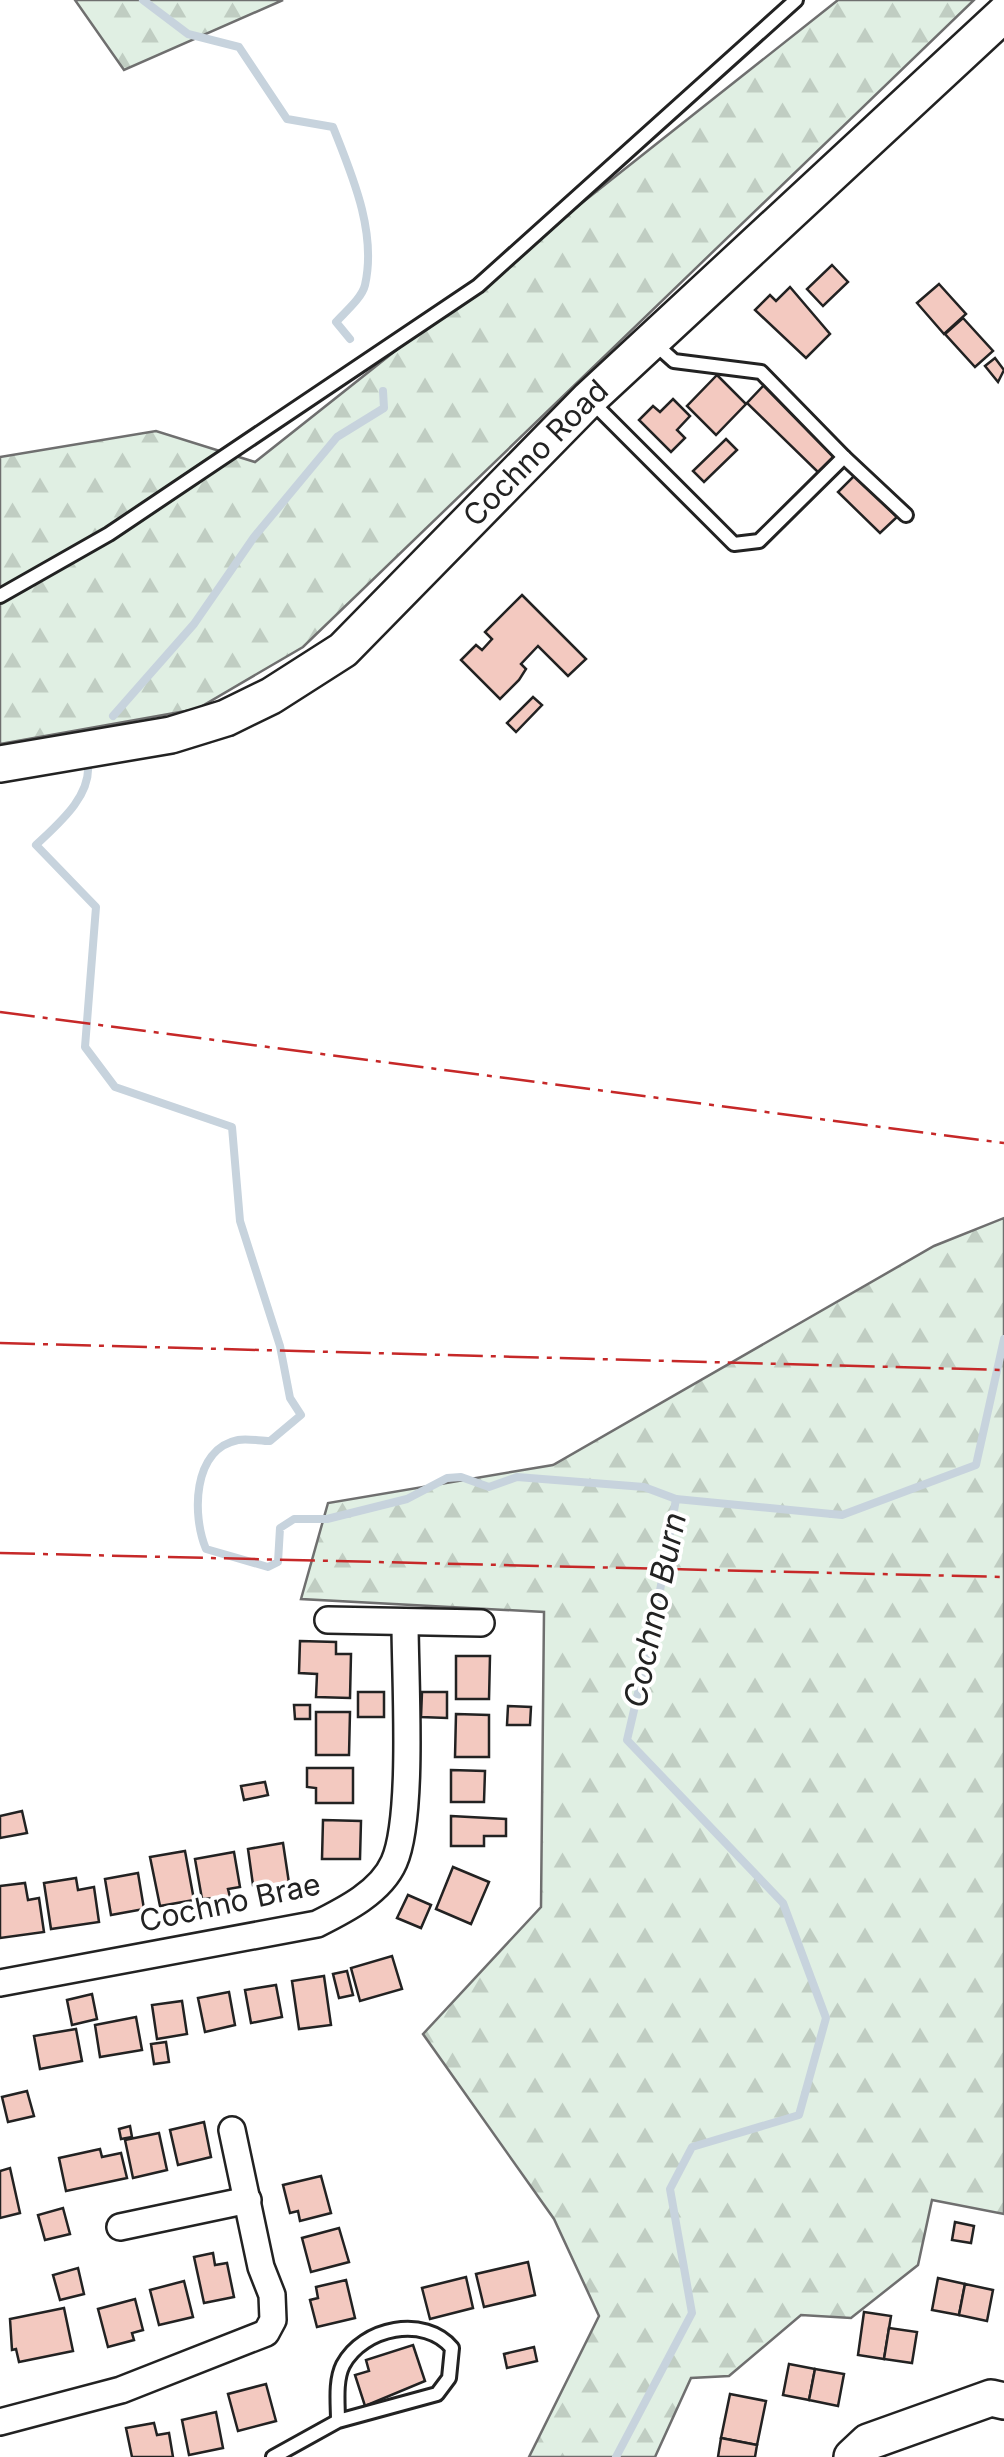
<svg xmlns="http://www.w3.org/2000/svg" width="1004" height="2457" viewBox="0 0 1004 2457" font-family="Inter,sans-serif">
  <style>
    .forest { fill: url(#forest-firs); stroke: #6f6f6f; stroke-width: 2.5 }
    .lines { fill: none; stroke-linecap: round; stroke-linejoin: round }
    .stream { stroke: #c7d3dd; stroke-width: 8 }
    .building { fill: #f3c9c0; stroke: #222; stroke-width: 2.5 }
    .lane-casing { stroke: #222; stroke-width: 18 }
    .street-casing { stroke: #222; stroke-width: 30 }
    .secondary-casing { stroke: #222; stroke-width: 40 }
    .lane { stroke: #fff; stroke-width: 12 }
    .street { stroke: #fff; stroke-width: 25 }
    .secondary { stroke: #fff; stroke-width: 35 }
    .power { stroke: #c62828; stroke-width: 2.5; stroke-dasharray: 35 8 5 8; stroke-linecap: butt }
    .labels { text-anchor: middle; stroke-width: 8; stroke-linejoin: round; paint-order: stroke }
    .street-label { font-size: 30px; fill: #222; stroke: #fff }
    .water-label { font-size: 32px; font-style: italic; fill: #222; stroke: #fff }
  </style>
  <defs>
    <pattern id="forest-firs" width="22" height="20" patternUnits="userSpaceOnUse" patternTransform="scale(2.5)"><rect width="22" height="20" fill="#e0efe3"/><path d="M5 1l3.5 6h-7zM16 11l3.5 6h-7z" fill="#c0cdc2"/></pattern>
  </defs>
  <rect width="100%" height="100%" fill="#fff"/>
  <g class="forest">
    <path d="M75,0H283L124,70Z"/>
    <path d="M838,0H974L303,647L197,709L0,744V457L156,431L255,462Z"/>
    <path d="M1004,1218V2214L932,2200L918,2265L851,2318L801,2315L729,2376L691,2378L655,2457H529L599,2316L554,2219L423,2034L541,1907L544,1612L301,1599L328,1503L553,1465L934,1246Z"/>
  </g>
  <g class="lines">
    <g class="stream">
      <path d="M143,0L188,34L239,47L287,119L333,127C352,175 377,232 365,285C362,298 345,312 336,322L350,339"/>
      <path d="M113,716L194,624L254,537L337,437L384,408L383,391"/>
      <path d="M88,764C91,797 58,824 36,845L96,907L85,1047L115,1087L232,1127L240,1221L280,1346L290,1398L301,1415L270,1441C260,1441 247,1438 238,1440C192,1449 192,1516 206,1549L268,1567L278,1562L280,1528L294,1519H327L407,1499L447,1478L461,1477L489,1487L517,1477L644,1487L676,1499"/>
      <path d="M616,2457L692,2313L670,2189L692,2147L799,2115L826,2018L783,1903L627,1740L654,1625L676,1499L842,1515L976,1465L1004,1339"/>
    </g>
  </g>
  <g class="building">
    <path d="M832,265L848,282L823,306L807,289Z"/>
    <path d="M939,284L966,314L944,334L917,303Z"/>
    <path d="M790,287L830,334L806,358L755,310L770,295L776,301Z"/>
    <path d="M963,318L993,351L975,367L945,334Z"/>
    <path d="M995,358L1004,370L998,382L985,366Z"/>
    <path d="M717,375L746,404L716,435L687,406Z"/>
    <path d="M765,384L840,458L822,476L747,403Z"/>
    <path d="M673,399L690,416L677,430L685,438L671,452L639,420L653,406L660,412Z"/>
    <path d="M726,439L737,450L704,482L693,471Z"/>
    <path d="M855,475L897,517L880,533L838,492Z"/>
    <path d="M522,595L586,659L568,676L538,646L521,664L526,669L519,680L500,699L461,660L476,645L482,650L492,639L485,632Z"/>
    <path d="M533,697L542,705L516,732L507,723Z"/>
    <path d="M300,1641L336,1642V1654H351L350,1698L316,1697L317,1674L299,1673Z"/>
    <path d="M456,1656H490L489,1699H456Z"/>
    <rect x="358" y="1692" width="26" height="25"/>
    <path d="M422,1692H447V1718L421,1717Z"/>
    <path d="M294,1705H310V1719H295Z"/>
    <path d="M508,1706L531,1707L530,1725H507Z"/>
    <path d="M316,1712H350L349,1755H316Z"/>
    <path d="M456,1714L489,1715V1757H455Z"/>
    <path d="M307,1768H353V1803H316V1788L307,1787Z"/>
    <path d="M451,1770L485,1771L484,1802H451Z"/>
    <path d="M265,1782L268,1795L244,1800L241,1786Z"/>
    <path d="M22,1811L27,1833L0,1838V1816Z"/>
    <path d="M451,1816L506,1819V1836H484V1846H451Z"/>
    <path d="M323,1820L361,1821L360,1859H322Z"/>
    <path d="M283,1843L289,1883L265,1888V1883L253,1885L248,1849Z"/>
    <path d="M185,1851L194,1900L160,1906L150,1857Z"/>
    <path d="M234,1852L240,1887L228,1889L230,1897L202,1899L195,1859Z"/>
    <path d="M453,1867L489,1882L471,1924L436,1909Z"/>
    <path d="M138,1873L144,1909L111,1915L105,1879Z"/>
    <path d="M76,1878L78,1890L94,1887L99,1922L51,1929L44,1883Z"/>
    <path d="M25,1883L28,1900L39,1898L44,1932L0,1938V1886Z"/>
    <path d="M408,1895L431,1905L421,1928L397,1918Z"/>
    <path d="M392,1956L402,1989L360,2001L351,1968Z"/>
    <path d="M347,1971L353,1995L339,1998L333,1974Z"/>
    <path d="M324,1976L331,2025L299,2029L292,1981Z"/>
    <path d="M276,1985L282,2017L251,2023L245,1990Z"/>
    <path d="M229,1992L235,2025L205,2032L198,1998Z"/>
    <path d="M92,1994L97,2019L72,2025L67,2000Z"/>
    <path d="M182,2001L187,2034L157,2039L152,2005Z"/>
    <path d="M136,2017L142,2050L100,2057L95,2025Z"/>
    <path d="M76,2029L82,2061L40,2069L34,2036Z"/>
    <path d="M166,2042L169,2062L154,2064L151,2044Z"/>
    <path d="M27,2091L34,2116L8,2122L2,2097Z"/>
    <path d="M204,2122L211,2157L178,2165L170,2130Z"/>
    <path d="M130,2126L132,2137L121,2139L119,2129Z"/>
    <path d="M159,2133L167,2170L133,2178L125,2140Z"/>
    <path d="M100,2149L102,2157L121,2153L127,2178L66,2191L59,2158Z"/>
    <path d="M10,2168L20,2213L0,2218V2171Z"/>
    <path d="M321,2176L331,2213L300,2221L298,2211L290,2213L283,2185Z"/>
    <path d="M63,2208L70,2234L45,2240L38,2215Z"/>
    <path d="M955,2222L974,2226L971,2243L952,2240Z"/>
    <path d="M339,2228L349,2262L311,2272L302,2238Z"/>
    <path d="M213,2253L215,2265L227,2263L234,2297L204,2303L194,2257Z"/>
    <path d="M528,2262L535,2295L484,2307L476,2274Z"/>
    <path d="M78,2268L84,2294L60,2300L53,2275Z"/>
    <path d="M466,2277L473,2308L430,2319L422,2288Z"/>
    <path d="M938,2278L965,2284L959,2315L932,2310Z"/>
    <path d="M346,2280L355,2318L317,2327L310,2300L318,2298L316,2287Z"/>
    <path d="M184,2281L193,2317L159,2325L150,2290Z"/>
    <path d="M965,2284L993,2290L987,2321L959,2315Z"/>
    <path d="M135,2299L143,2330L132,2333L134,2340L108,2347L98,2309Z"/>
    <path d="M64,2308L73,2351L19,2362L16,2349L12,2350L10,2319Z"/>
    <path d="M864,2312L891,2316L884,2359L858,2355Z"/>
    <path d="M889,2328L917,2332L912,2363L884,2359Z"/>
    <path d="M413,2345L425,2381L365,2406L355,2375L369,2371L366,2360Z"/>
    <path d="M534,2347L537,2361L507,2368L504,2354Z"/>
    <path d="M789,2364L815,2369L809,2400L783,2395Z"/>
    <path d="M815,2369L844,2374L838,2406L809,2400Z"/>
    <path d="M266,2384L276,2421L238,2431L228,2394Z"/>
    <path d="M730,2394L766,2401L757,2445L721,2438Z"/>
    <path d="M216,2412L223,2448L189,2455L182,2420Z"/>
    <path d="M154,2423L157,2435L169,2433L173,2457H132L126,2428Z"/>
    <path d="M721,2438L757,2445L755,2457H718Z"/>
  </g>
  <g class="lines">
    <g class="lane-casing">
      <g id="lane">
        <path d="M654,343L674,361L761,372L844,457"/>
        <path d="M590,400L734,544L759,541L844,457L906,515"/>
        <path d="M0,596L109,534L478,286L796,0"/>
        <path d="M273,2457L338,2421L437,2394L449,2378L452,2348C425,2315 363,2327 343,2365C335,2381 338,2404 338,2421"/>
      </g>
    </g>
    <g class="street-casing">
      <g id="street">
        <path d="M328,1620L481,1623"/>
        <path d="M0,1983L317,1924C345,1910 381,1892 394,1862C414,1817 405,1678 405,1623"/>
        <path d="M120,2227L248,2200"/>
        <path d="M0,2422L121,2390L266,2333L273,2320L272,2295L261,2267L232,2130"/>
      </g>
    </g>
    <g class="secondary-casing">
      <g id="secondary">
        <path id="s1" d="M0,764L171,735L226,718L271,696L343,650L589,399L1004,14"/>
        <path d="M852,2457L868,2442L991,2398L1004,2401"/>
      </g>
    </g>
    <use href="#lane" class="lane"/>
    <use href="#street" class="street"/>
    <use href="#secondary" class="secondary"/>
    <g class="power">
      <path d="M0,1012L1004,1143"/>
      <path d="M0,1343L1004,1370"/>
      <path d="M0,1553L1004,1577"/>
    </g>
  </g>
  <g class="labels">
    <g class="street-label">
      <text dy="10" stroke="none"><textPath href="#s1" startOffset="642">Cochno Road</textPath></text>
      <text transform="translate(230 1903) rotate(-12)" y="10">Cochno Brae</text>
    </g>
    <g class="water-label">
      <text transform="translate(655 1610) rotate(-78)" y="11">Cochno Burn</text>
    </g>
  </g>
</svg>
